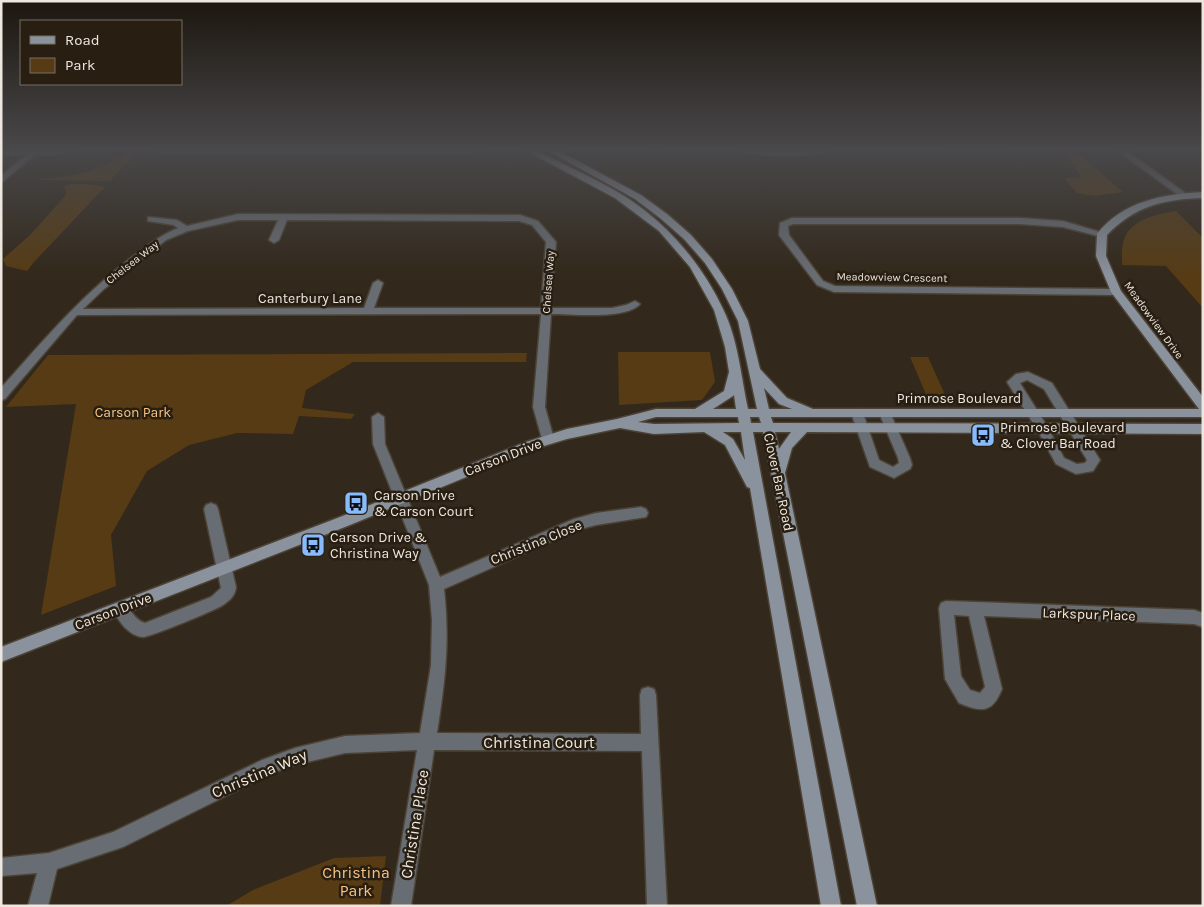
<svg xmlns="http://www.w3.org/2000/svg" width="1204" height="907" viewBox="0 0 1204 907" font-family="Karla,sans-serif">
  <style>
    .green { fill: #563b14 }
    .lines { fill: none; stroke-linecap: round; stroke-linejoin: round }
    .street-casing { stroke: #4c4336; stroke-width: 3 }
    .secondary-casing { stroke: #4c4336; stroke-width: 3 }
    .street { fill: #686d73; fill-rule: evenodd }
    .secondary { fill: #8a929d; fill-rule: evenodd }
    .labels { text-anchor: middle; stroke-width: 5; stroke-linejoin: round; paint-order: stroke }
    .far-street-label { font-size: 11px; fill: #eee7df; stroke: #281f12 }
    .street-label { font-size: 14px; fill: #eee7df; stroke: #281f12 }
    .park-label { font-size: 14px; fill: #f6c380; stroke: #281f12 }
    .poi-label { font-size: 14px; fill: #eee7df; stroke: #281f12; text-anchor: start }
    .near-street-label { font-size: 16px; fill: #eee7df; stroke: #281f12 }
    .near-park-label { font-size: 16px; fill: #f6c380; stroke: #281f12 }
  </style>
  <rect width="100%" height="100%" fill="#32281b"/>
  <g class="green">
    <path d="M129,149H139L110,181L35,180C68,176 105,174 129,149Z"/>
    <path d="M1062,149H1073L1123,192L1093,196L1077,193L1064,178L1081,177Z"/>
    <path d="M86,184L105,187L34,262L27,271L6,266L3,259L31,234L65,196L66,192L64,187L70,184Z"/>
    <path d="M1176,211L1203,238V308L1166,266L1122,265C1122,257 1121,245 1125,237C1134,218 1158,214 1176,211Z"/>
    <path d="M618,352H710L715,382L702,400L619,405Z"/>
    <path d="M527,353L526,362H353L306,390L302,408L355,414L351,419L299,416L293,434L237,433L189,445L147,471L111,535L116,586L41,615L76,404L6,407L48,355Z"/>
    <path d="M910,357H928L947,399H928Z"/>
    <path d="M386,856L380,906H226L253,890L334,858Z"/>
  </g>
  <g class="lines">
    <g class="street-casing">
      <g id="street">
        <path d="M65,149H83L53,155H35L1,183V176L26,155H1V151H53Z"/>
        <path d="M156,149H485L469,153H156Z"/>
        <path d="M653,149H663L653,152Z"/>
        <path d="M738,149L798,151L833,149C820,158 751,158 738,149Z"/>
        <path d="M944,149H1006L1002,151H948Z"/>
        <path d="M1115,149H1124L1188,195L1181,197Z"/>
        <path d="M238,214L520,215L538,221L556,242L551,308H612L626,305L635,301L640,304C626,320 572,314 551,314L545,407L554,439L552,442H544L542,439L533,407L541,314L77,315L5,399L1,400V388C43,341 77,300 127,261C144,248 159,236 178,228L174,225L148,221V217L177,220L187,226ZM238,220H278L269,240L274,243L279,240L287,220L519,221L532,225L546,242L541,308H374L383,283L378,280L373,283L364,308L83,309L104,289L166,240L188,231Z"/>
        <path d="M792,218H1020L1063,221L1107,234L1102,237L1063,227L1020,224H793L788,226L789,235L823,281L835,286L1116,289L1121,292L1116,295L834,292L817,285L779,235L780,223Z"/>
        <path d="M1028,372L1052,383L1100,460L1093,471L1076,474L1056,464L1038,431L1007,382L1016,374ZM1027,380L1044,389L1087,460L1085,463L1077,464L1064,458L1047,426L1020,383Z"/>
        <path d="M857,409L863,413L879,460L893,467L899,463L898,458L879,413L881,410H889L910,458L912,465L910,469L894,478L870,467L851,413Z"/>
        <path d="M378,413L384,417L385,444L440,577L574,519L596,513L641,507L646,509L648,513L646,517L596,525L577,530L444,589C450,642 445,681 437,733L641,734L640,695L642,689L648,687L654,689L656,695L667,906H647L642,751L434,750L411,906H391L417,750L345,753L295,765L272,773L123,847L57,869L48,906H28L37,873L1,876V858L49,853L113,832L262,760L295,748L345,736L420,733L431,665L432,620L429,585L373,444L372,417Z"/>
        <path d="M211,503L216,505L218,509L236,587C235,596 230,600 223,605C216,610 150,637 143,637C129,636 118,621 113,609L115,604L120,602C131,606 133,620 145,623L211,597L221,588L204,509L206,505Z"/>
        <path d="M946,601L1194,610L1203,613V627L1194,624L984,616L1002,689C992,714 981,712 959,703L945,679L939,608L941,603ZM954,615L969,616L985,687L980,693L970,690L961,676Z"/>
      </g>
    </g>
    <g class="secondary-casing">
      <path id="secondary" d="M523,149H533C562,164 593,177 621,194C665,221 701,262 723,309C738,339 741,376 748,409H757L738,321L722,289L705,263L684,239L660,218L635,199L545,149H555L641,195L667,214L691,235L712,259L732,289L748,321L760,369L787,398L813,409H1199L1111,292L1096,256L1097,234C1123,201 1163,194 1203,192V198C1165,199 1134,206 1107,235L1106,256L1121,291L1203,397V417H771L773,423L1203,424V434L807,432L792,448L785,473L877,906H857L763,432H753L841,906H821L750,488L747,487L725,445L704,432L654,434L620,428L567,439L534,449L350,525L1,662V647L340,517L526,442L567,429L617,419L656,409H695L724,391L729,372L725,347L714,310L690,267L659,231L615,198ZM764,388L779,404L792,409H769ZM734,395L736,409H713L733,396ZM656,417H738L739,423L654,424L638,422ZM750,417H759L761,423H751ZM723,432H741L745,460L733,439ZM775,432H791L779,449Z"/>
    </g>
    <use href="#street" class="street"/>
    <use href="#secondary" class="secondary"/>
  </g>
  <linearGradient id="sky" x2="0" y2="1"><stop stop-color="#1c160f"/><stop offset="0.54" stop-color="#49484a"/><stop offset="1" stop-color="#49484a" stop-opacity="0"/></linearGradient>
  <rect width="1204" height="276" fill="url(#sky)"/>
  <defs>
    <g id="bus-square" transform="scale(1.25)"><rect x="-9" y="-9" width="18" height="18" rx="4" fill="#88bbfc" stroke="#281f12"/><path d="M-5-6H5V4H4V6H2V4H-2V6H-4V4H-5ZM-3.5-4V0h7V-4ZM-3.5 1.2v1.5H-2V1.2ZM2 1.2v1.5H3.5V1.2Z" fill="#111"/></g>
  </defs>
  <g fill-rule="evenodd">
    <use href="#bus-square" x="983" y="435"/>
    <use href="#bus-square" x="356" y="503"/>
    <use href="#bus-square" x="313" y="545"/>
  </g>
  <g class="labels">
    <g class="far-street-label">
      <text transform="translate(132 262) rotate(-38)" y="4">Chelsea Way</text>
      <text transform="translate(892 277) rotate(1)" y="4">Meadowview Crescent</text>
      <text transform="translate(548 282) rotate(-86)" y="4">Chelsea Way</text>
      <text transform="translate(1154 320) rotate(54)" y="4">Meadowview Drive</text>
    </g>
    <g class="street-label">
      <text x="310" y="303">Canterbury Lane</text>
      <text x="959" y="403">Primrose Boulevard</text>
      <text transform="translate(503 457) rotate(-21)" y="5">Carson Drive</text>
      <text transform="translate(779 482) rotate(78)" y="5">Clover Bar Road</text>
      <text transform="translate(536 542) rotate(-22)" y="5">Christina Close</text>
      <text transform="translate(113 611) rotate(-21)" y="5">Carson Drive</text>
      <text transform="translate(1089 614) rotate(2)" y="5">Larkspur Place</text>
    </g>
    <g class="park-label">
      <text x="133" y="417">Carson Park</text>
    </g>
    <g class="poi-label">
      <text x="1000" y="432">Primrose Boulevard<tspan x="1000" dy="16">&amp; Clover Bar Road</tspan></text>
      <text x="374" y="500">Carson Drive<tspan x="374" dy="16">&amp; Carson Court</tspan></text>
      <text x="330" y="542">Carson Drive &amp;<tspan x="330" dy="16">Christina Way</tspan></text>
    </g>
    <g class="near-street-label">
      <text x="539" y="748">Christina Court</text>
      <text transform="translate(259 773) rotate(-23)" y="6">Christina Way</text>
      <text transform="translate(414 824) rotate(-81)" y="6">Christina Place</text>
    </g>
    <g class="near-park-label">
      <text x="356" y="878">Christina<tspan x="356" dy="18">Park</tspan></text>
    </g>
  </g>
  <rect width="1204" height="907" fill="none" stroke="#eee7df" stroke-width="5"/>
  <rect x="20" y="20" width="162" height="65" fill="#281f12" stroke="#776f64"/>
  <rect x="30" y="36" width="25" height="8" fill="#8a929d" stroke="#776f64"/>
  <text x="65" y="45" font-size="15" fill="#eee7df">Road</text>
  <rect x="30" y="58" width="25" height="15" fill="#563b14" stroke="#776f64"/>
  <text x="65" y="70" font-size="15" fill="#eee7df">Park</text>
</svg>
